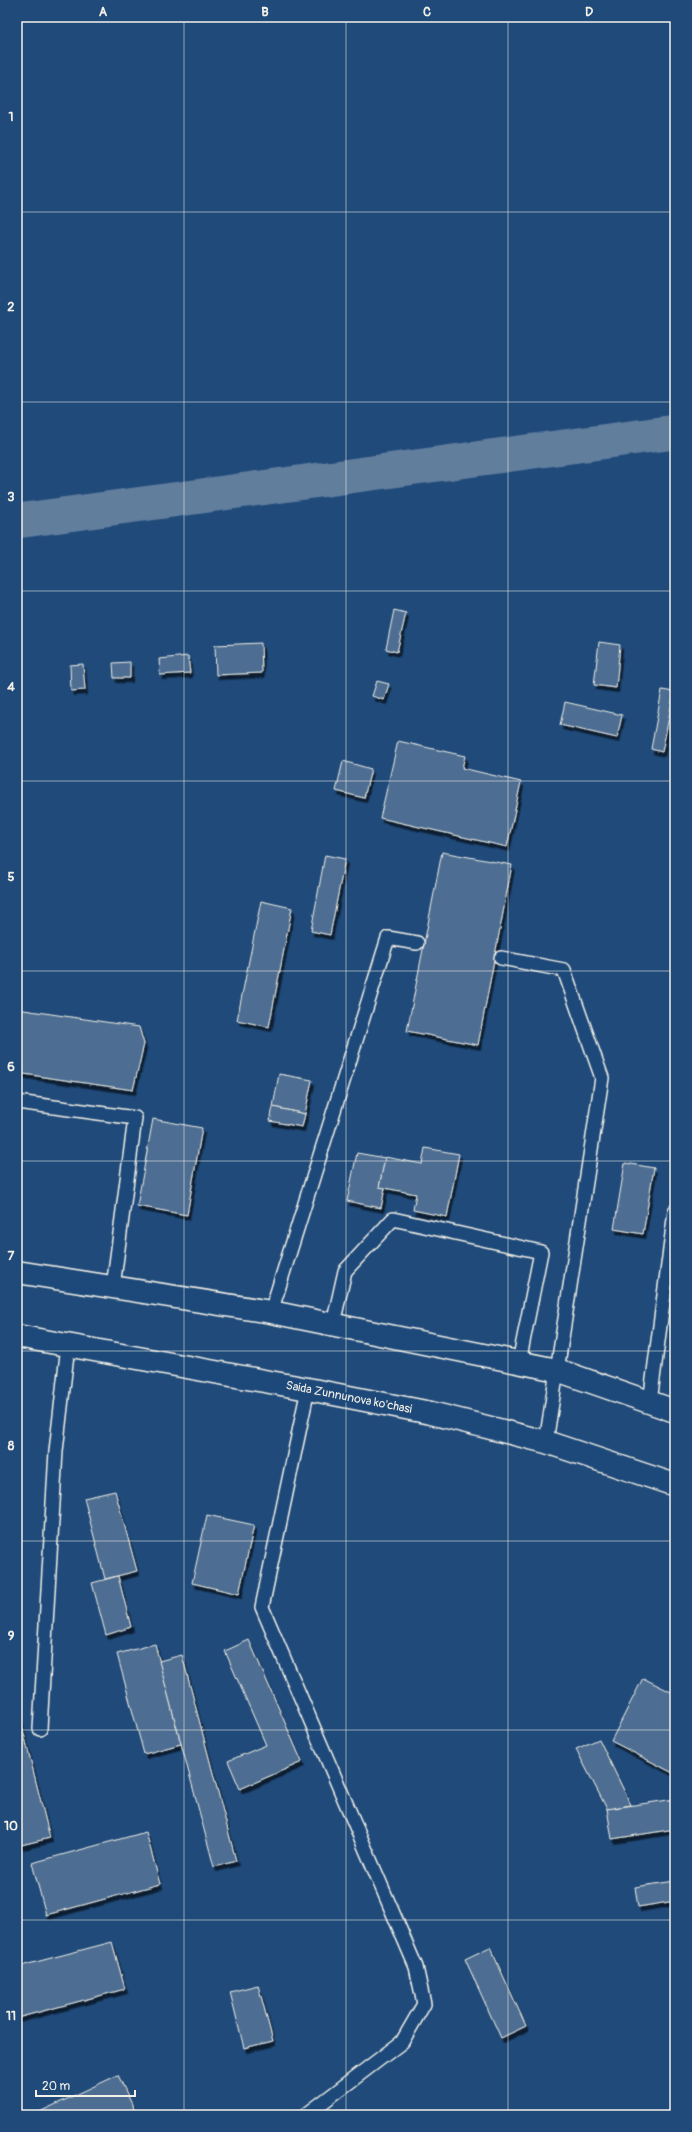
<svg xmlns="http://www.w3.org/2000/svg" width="692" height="2132" viewBox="0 0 692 2132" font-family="Pangolin,sans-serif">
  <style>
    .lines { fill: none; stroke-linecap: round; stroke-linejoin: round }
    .canal { stroke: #627e9d; stroke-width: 35 }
    .building { fill: #4d6e92; stroke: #f4f1e8; filter: url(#shadow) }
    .lane-casing { stroke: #f4f1e8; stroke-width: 16 }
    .secondary-casing { stroke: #f4f1e8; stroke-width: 25 }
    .lane { stroke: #1f4a7a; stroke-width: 13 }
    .secondary { stroke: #1f4a7a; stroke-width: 22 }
    .grid { fill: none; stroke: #f4f1e8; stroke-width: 1; stroke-opacity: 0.55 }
    .labels { text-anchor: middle; stroke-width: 4; stroke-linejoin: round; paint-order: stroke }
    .street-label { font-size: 12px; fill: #f4f1e8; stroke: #1f4a7a }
    .neatline { fill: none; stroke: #f4f1e8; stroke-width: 1.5 }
    .grid-label { font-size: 13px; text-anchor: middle; font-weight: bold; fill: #f4f1e8 }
  </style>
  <defs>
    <filter id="shadow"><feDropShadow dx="2.5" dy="4.5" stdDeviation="0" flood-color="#0009"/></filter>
  </defs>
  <rect width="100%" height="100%" fill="#1f4a7a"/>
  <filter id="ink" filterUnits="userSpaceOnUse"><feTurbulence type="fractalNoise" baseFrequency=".025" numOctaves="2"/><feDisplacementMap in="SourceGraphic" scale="8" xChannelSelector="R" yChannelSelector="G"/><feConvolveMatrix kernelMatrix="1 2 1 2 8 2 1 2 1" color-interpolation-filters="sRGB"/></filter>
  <g filter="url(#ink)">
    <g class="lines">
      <path class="canal" d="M17,521L675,432"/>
    </g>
    <g class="building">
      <path d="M394,610L406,613L397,652L386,649Z"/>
      <path d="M599,642L620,645L616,688L594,685Z"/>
      <path d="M261,643L262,673L216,675L215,645Z"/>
      <path d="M188,656L190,673L160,675L159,659Z"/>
      <path d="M130,662V678H114L113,663Z"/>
      <path d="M83,664L85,690L71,691L70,665Z"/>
      <path d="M377,681L389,684L384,700L372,696Z"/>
      <path d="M662,690L674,692L662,752L651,749Z"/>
      <path d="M565,702L622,715L617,738L560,725Z"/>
      <path d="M398,741L465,756L462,768L521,782L507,847L380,818Z"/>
      <path d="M343,761L371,769L364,798L336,791Z"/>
      <path d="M442,852L512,865L478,1045L407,1031Z"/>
      <path d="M325,855L345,859L330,935L311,931Z"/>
      <path d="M261,901L292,908L269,1027L237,1020Z"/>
      <path d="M17,1009L139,1027L144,1044L133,1090L17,1073Z"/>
      <path d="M279,1074L312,1080L305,1114L273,1107Z"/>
      <path d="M273,1107L305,1114L302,1127L270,1121Z"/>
      <path d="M153,1119L202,1128L187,1215L137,1206Z"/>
      <path d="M425,1148L459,1154L447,1217L413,1210L416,1194L379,1187L385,1157L422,1164Z"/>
      <path d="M357,1153L385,1158L379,1187L385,1188L381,1208L347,1201Z"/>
      <path d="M625,1163L654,1168L643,1234L614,1229Z"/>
      <path d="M115,1491L137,1571L105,1579L84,1498Z"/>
      <path d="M207,1515L254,1525L239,1594L192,1583Z"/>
      <path d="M118,1576L131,1627L106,1635L92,1583Z"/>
      <path d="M249,1640L302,1762L240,1789L228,1761L266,1745L225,1651Z"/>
      <path d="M155,1644L181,1744L144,1754L117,1654Z"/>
      <path d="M182,1655L236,1861L214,1867L159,1661Z"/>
      <path d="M643,1678L675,1694V1774L611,1741Z"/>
      <path d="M17,1706L50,1838L17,1846Z"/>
      <path d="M599,1739L631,1805L607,1809L576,1749Z"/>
      <path d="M675,1799V1829L612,1839L607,1809Z"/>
      <path d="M146,1832L160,1884L46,1915L32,1863Z"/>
      <path d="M675,1881V1901L638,1907L635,1887Z"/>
      <path d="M112,1942L125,1989L17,2018V1967Z"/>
      <path d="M490,1947L526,2026L501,2038L465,1959Z"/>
      <path d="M258,1985L273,2041L244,2048L230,1992Z"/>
      <path d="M118,2075L137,2115H33Z"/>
    </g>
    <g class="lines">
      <g class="lane-casing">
        <g id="lane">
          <path d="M501,958L564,970L602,1078L546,1442"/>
          <path d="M17,1102L135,1118L113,1287"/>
          <path d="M271,1312L388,938L417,943"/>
          <path d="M333,1324L345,1271L393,1219L541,1252L519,1362"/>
          <path d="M650,1402L675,1211"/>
          <path d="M40,1729L56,1451L68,1345"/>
          <path d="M306,2115L402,2042L424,2004L416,1967L262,1607L308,1389"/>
        </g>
      </g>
      <g class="secondary-casing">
        <g id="secondary">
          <path d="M17,1272L271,1312L557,1370L675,1411"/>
          <path d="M17,1336L308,1389L431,1413L546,1442L675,1485"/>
        </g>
      </g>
      <use href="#lane" class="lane"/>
      <use href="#secondary" class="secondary"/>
    </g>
  </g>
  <path class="grid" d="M184,17V2115M346,17V2115M508,17V2115M17,212H675M17,402H675M17,591H675M17,781H675M17,971H675M17,1161H675M17,1351H675M17,1541H675M17,1730H675M17,1920H675"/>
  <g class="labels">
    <g class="street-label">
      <text transform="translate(349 1397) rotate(11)" y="4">Saida Zunnunova ko'chasi</text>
    </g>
  </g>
  <rect width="692" height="2132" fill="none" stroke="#1f4a7a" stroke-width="44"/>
  <path d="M36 2090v6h99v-6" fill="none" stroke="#f4f1e8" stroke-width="2"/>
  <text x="42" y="2090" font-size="12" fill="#f4f1e8" stroke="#1f4a7a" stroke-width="3" paint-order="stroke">20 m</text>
  <rect x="22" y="22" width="648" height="2088" class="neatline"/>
  <g class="grid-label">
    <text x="103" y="16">A</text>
    <text x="265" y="16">B</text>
    <text x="427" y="16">C</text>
    <text x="589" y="16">D</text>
    <text x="11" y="121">1</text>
    <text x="11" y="311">2</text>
    <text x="11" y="501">3</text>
    <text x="11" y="691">4</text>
    <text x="11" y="881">5</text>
    <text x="11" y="1071">6</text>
    <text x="11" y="1260">7</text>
    <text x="11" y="1450">8</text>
    <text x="11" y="1640">9</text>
    <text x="11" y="1830">10</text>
    <text x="11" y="2020">11</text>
  </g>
</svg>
